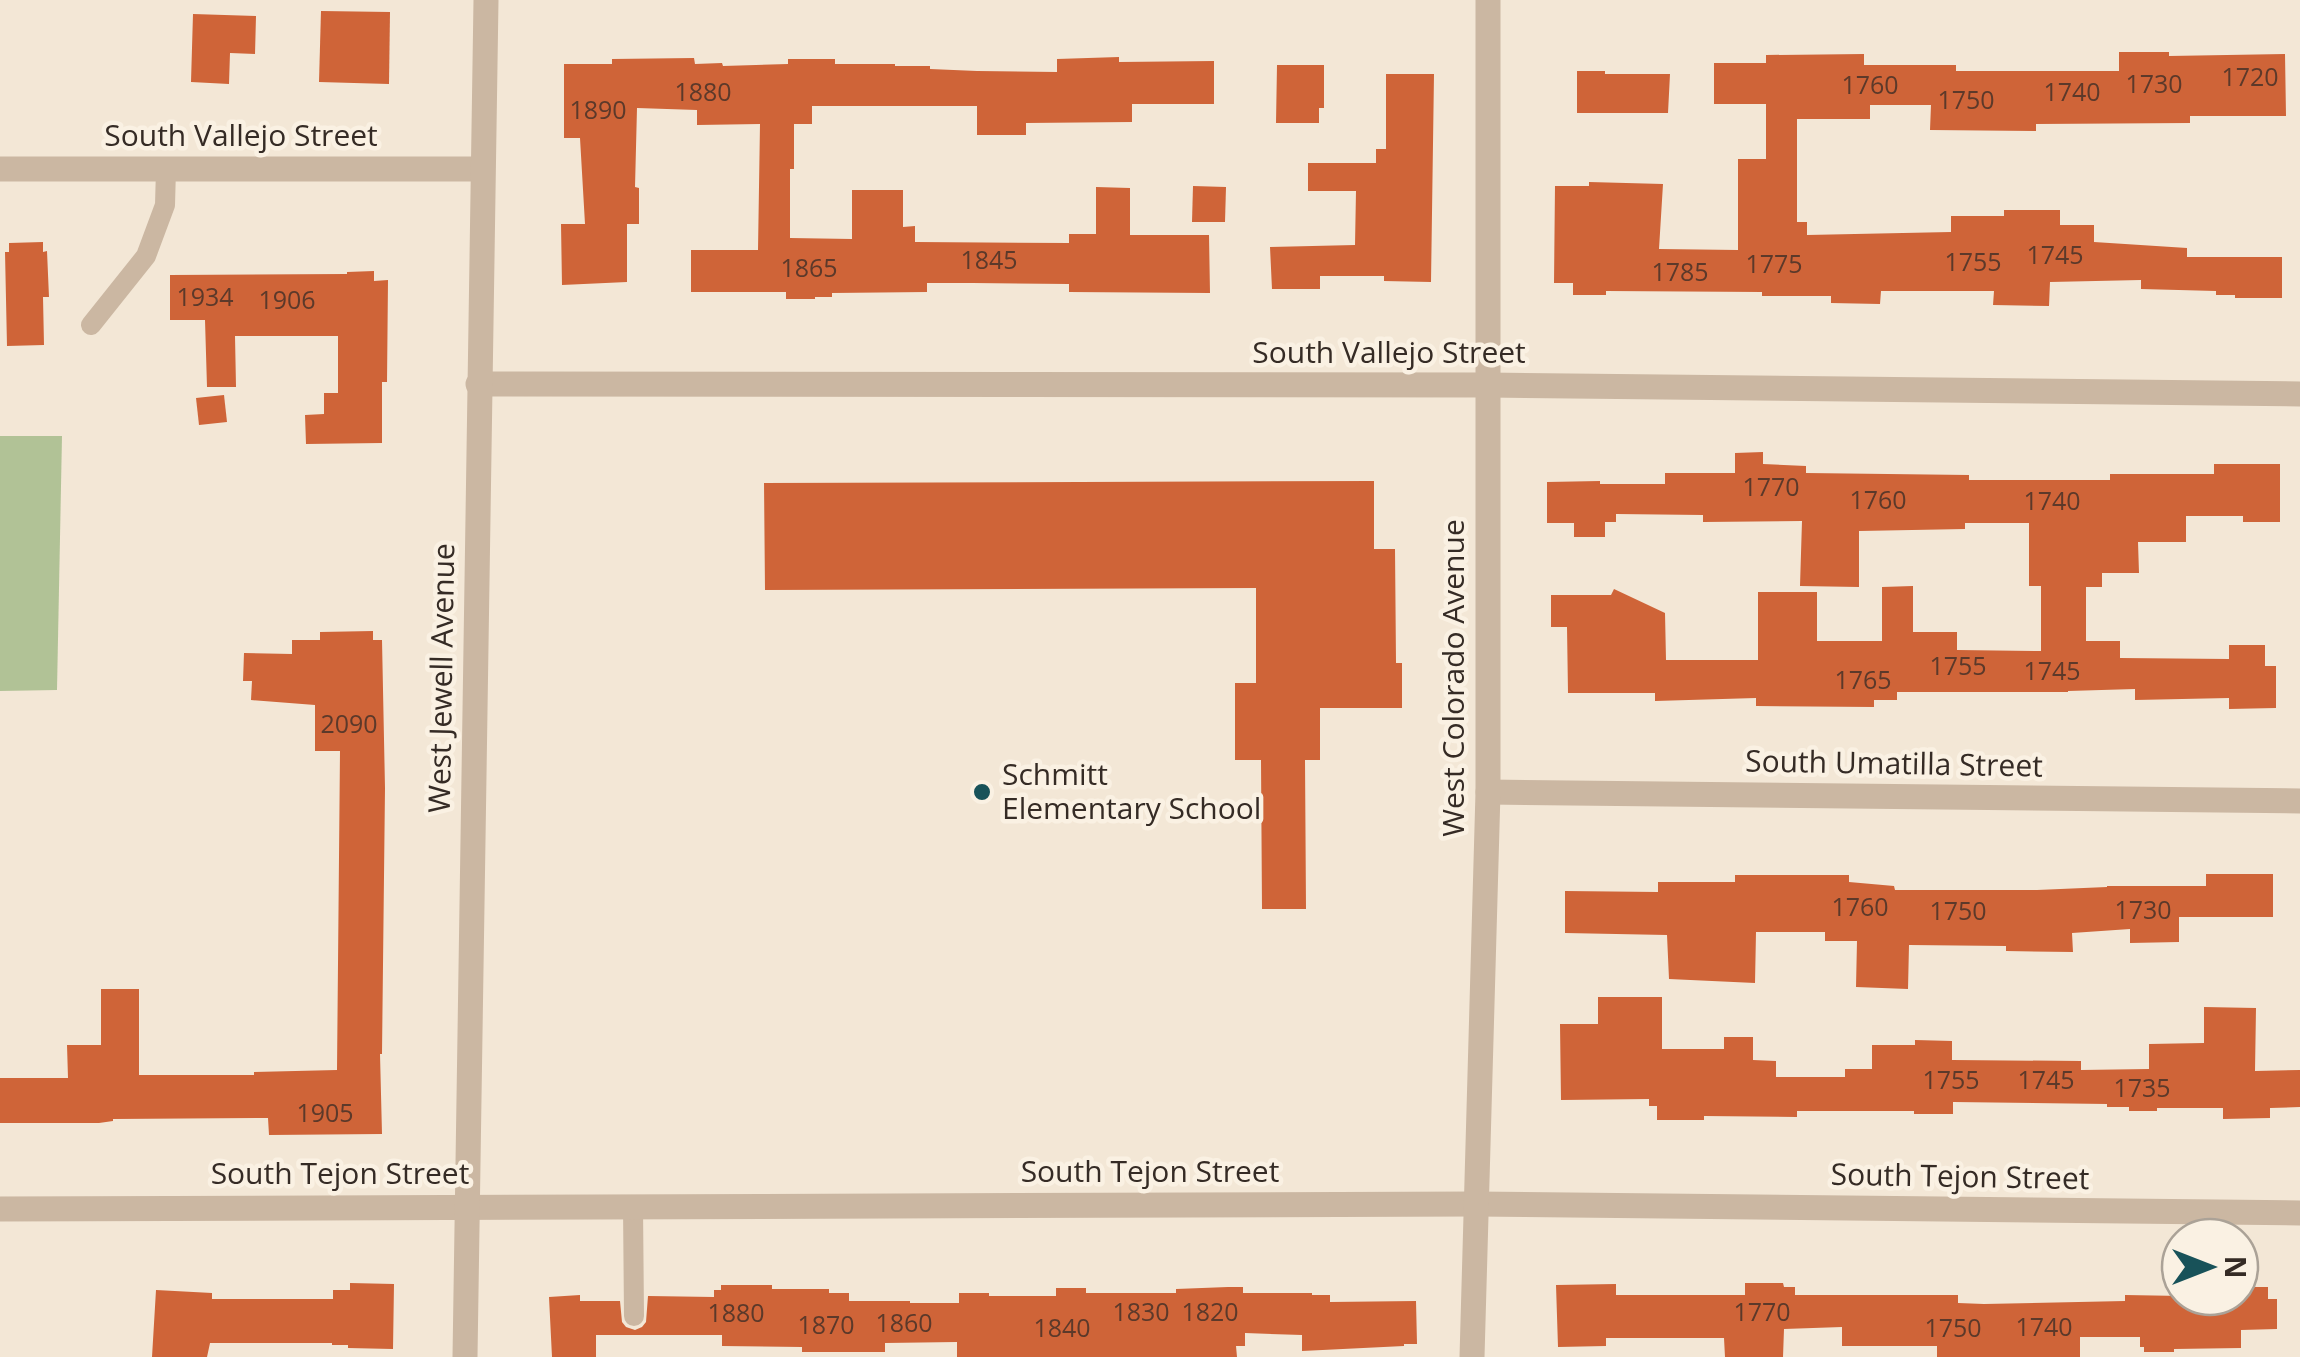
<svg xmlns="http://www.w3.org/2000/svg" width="2300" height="1357" viewBox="0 0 2300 1357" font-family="'Open Sans',sans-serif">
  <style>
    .green { fill: #b1c296 }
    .building { fill: #cf6438 }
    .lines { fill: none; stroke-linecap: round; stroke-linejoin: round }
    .service { stroke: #cbb7a2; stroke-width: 20 }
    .minor { stroke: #cbb7a2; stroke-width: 25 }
    .tertiary { stroke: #cbb7a2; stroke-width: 25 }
    .poi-dot { fill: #185259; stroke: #faf1e3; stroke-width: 4 }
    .labels { text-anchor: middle; stroke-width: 9; stroke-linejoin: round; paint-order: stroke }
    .number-label { font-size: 25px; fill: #5c392a }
    .street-label { font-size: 30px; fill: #352b25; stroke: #faf1e3 }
    .poi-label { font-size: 30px; fill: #352b25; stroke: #faf1e3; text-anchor: start }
  </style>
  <rect width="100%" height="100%" fill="#f3e7d6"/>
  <path class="green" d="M0,436H62L57,690L0,691Z"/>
  <g class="building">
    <path d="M321,11L390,12L389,84L319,82Z"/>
    <path d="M193,14L256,16L255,54L230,53L229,84L191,82Z"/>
    <path d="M2119,52H2169V56L2285,54L2286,116H2190V123L2036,124V131L1930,130L1931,105H1870V119H1797V222H1807V235L1951,232V216H2004V210H2060V225H2094V242L2187,248V257H2282V298H2235V295H2216V291L2141,289V280L2050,282L2049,306L1993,305L1994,291H1881L1880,304L1831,303V296H1762V292L1606,291V295H1573V283H1554L1555,186H1589V182L1663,184L1659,249L1738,250V159H1766V104H1714V63H1766V55L1864,54V65H1956V71H2119Z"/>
    <path d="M1119,57V62L1214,61V104H1132V122L1026,123V135H977V106H812V124H794V169H790V238L852,239V190H903V227L915,226V242L1069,243V234H1096V187L1130,188V235H1209L1210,293L1069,292V284L973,283H927V292L832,293V297H815V299H786V292H691V250H758L760,124L697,125V110L637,108L635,187L639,188V224H627V282L562,285L561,224H585L580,138H564V64H612V59L694,58L695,64L722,63L723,66L788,64V59H835V64H895V66H930V69L977,71L1057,72V59Z"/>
    <path d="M1277,65H1324V108H1319V123H1276Z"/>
    <path d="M1577,71H1605V74H1670L1668,113H1577Z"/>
    <path d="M1386,74H1434L1431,282L1384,281V276H1320V289H1272L1270,247L1355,245L1356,191H1308V163H1376V149H1386Z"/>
    <path d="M1193,186L1226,187L1225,222H1192Z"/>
    <path d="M43,242V252L47,251L49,297H43L44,345L7,346L5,252H9V243Z"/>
    <path d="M374,271V281L388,280L387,382H382V443L306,444L305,415L324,414V393H338V336H235L236,387H207L205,320H170V275L347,274V272Z"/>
    <path d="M224,395L227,422L199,425L196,398Z"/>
    <path d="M1763,452V464L1806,466V473L1969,475V480H2110V474H2214V464H2280V522H2243V516H2186V542H2138L2139,573H2102V587H2086V641H2120V658L2229,659V645H2265V666H2276V708L2229,709V698L2135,700V689L2068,691V692H1897V700H1874V707L1756,706V698L1655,701V693H1568L1567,627H1551V595H1611L1614,589L1665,613L1666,660H1758V592H1817V641H1882V587L1913,586V632H1957V650L2041,651V586H2029V523H1965V529L1859,531V587L1800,586L1802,521L1703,522V515L1616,514V522H1605V537H1574V523H1547V482L1600,481V484H1665V473H1735V453Z"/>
    <path d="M1374,481V549H1395L1396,663H1402V708H1320V760H1305L1306,909H1262L1261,760H1235V683H1256V588L765,590L764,483Z"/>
    <path d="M373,631V640H382L385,788L382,1054H380L382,1134L269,1135L268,1118L113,1119V1121L99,1123H0V1078H68L67,1045H101V989H139V1075H254V1072L337,1070L340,751H315V705L251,700L252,681H243L244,653L292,654V640H320V632Z"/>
    <path d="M2206,874H2273V917H2179V942L2130,943V929L2072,933L2073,952L2006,951V946L1909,945L1908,989L1856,987L1857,941H1825V932H1756L1755,983L1669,979L1667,935L1565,933V891L1658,892V882H1735V875H1849V882L1894,886L1895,890H2037L2107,887V886H2206Z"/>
    <path d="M1598,997H1662V1049H1724V1037H1753V1060L1776,1061V1077H1845V1069H1872V1045H1915V1040L1952,1041V1060L2081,1061V1070L2149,1069V1044L2204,1043V1007L2256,1008L2255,1071L2300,1070V1107L2270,1108V1118L2223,1119V1108H2157V1111H2129V1107H2107V1104L1953,1102V1114H1914V1111H1797V1117L1704,1116V1120H1657V1106H1649V1099L1561,1100L1560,1024H1598Z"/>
    <path d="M350,1283L394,1284L393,1349L348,1348V1345H332V1343H210L207,1357H152L156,1290L212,1293V1299H333V1290H350Z"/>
    <path d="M1745,1283H1783L1784,1287H1795V1295H1958V1303L1984,1304L2125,1301V1295L2240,1297V1287H2268V1299H2277V1329L2241,1330V1348L2174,1349V1352H2144V1347H2140V1337H2080V1357H1937V1346H1842V1327L1784,1329L1783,1357H1725L1724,1338H1606V1346L1558,1347L1556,1285L1616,1284V1295H1745Z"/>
    <path d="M721,1285H772V1289H829V1293H849V1301H910V1303H959V1293H989V1296H1056V1288H1086V1293H1176V1289L1228,1287H1243V1293H1312V1295H1330V1302L1416,1301L1417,1344H1404V1346L1302,1351V1335L1245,1333V1346H1236L1237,1357H957V1342L885,1343V1352H802V1347L722,1346V1335H596V1357H552L549,1297L580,1295V1301H620L622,1322L626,1327L635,1330L642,1327L646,1322L648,1296L714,1297V1290H721Z"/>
  </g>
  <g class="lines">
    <g class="service">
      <path d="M91,325L146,256L165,205L166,169"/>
      <path d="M633,1206L634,1316"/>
    </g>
    <g class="minor">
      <path d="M0,169H482"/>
      <path d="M478,384L1488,385L2300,394"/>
      <path d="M1488,792L2300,801"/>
      <path d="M0,1209L1476,1204L2300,1213"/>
      <path d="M1472,1357L1488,792V0"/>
    </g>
    <path class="tertiary" d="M465,1357L486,0"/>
  </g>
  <circle class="poi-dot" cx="982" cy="792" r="10"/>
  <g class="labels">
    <g class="number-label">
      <text x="2250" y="86">1720</text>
      <text x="2154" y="93">1730</text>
      <text x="1870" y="94">1760</text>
      <text x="703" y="101">1880</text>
      <text x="2072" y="101">1740</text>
      <text x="1966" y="109">1750</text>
      <text x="598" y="119">1890</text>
      <text x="2055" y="264">1745</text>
      <text x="989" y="269">1845</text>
      <text x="1973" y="271">1755</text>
      <text x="1774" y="273">1775</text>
      <text x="809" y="277">1865</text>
      <text x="1680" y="281">1785</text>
      <text x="205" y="306">1934</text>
      <text x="287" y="309">1906</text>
      <text x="1771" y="496">1770</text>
      <text x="1878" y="509">1760</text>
      <text x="2052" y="510">1740</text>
      <text x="1958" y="675">1755</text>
      <text x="2052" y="680">1745</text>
      <text x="1863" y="689">1765</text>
      <text x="349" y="733">2090</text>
      <text x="1860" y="916">1760</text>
      <text x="2143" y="919">1730</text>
      <text x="1958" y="920">1750</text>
      <text x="1951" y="1089">1755</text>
      <text x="2046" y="1089">1745</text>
      <text x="2142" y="1097">1735</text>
      <text x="325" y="1122">1905</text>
      <text x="1141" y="1321">1830</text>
      <text x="1210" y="1321">1820</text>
      <text x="1762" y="1321">1770</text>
      <text x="736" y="1322">1880</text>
      <text x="904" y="1332">1860</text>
      <text x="826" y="1334">1870</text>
      <text x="2044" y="1336">1740</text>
      <text x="1062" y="1337">1840</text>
      <text x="1953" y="1337">1750</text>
    </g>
    <g class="street-label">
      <text x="241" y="146">South Vallejo Street</text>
      <text x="1389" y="363">South Vallejo Street</text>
      <text transform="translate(442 678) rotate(-89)" y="10">West Jewell Avenue</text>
      <text transform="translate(1454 678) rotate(-90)" y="10">West Colorado Avenue</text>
      <text transform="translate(1894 764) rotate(1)" y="10">South Umatilla Street</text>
      <text x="1150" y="1182">South Tejon Street</text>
      <text x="340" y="1184">South Tejon Street</text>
      <text transform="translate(1960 1177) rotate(1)" y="10">South Tejon Street</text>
    </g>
    <g class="poi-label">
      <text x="1002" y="785">Schmitt<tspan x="1002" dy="34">Elementary School</tspan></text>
    </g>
  </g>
  <g transform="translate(2210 1267) rotate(90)"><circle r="48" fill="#faf1e3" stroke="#aba297" stroke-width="2.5"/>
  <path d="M0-8L18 38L0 25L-18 38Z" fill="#185259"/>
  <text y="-15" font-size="28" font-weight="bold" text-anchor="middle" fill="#352b25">N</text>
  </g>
</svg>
